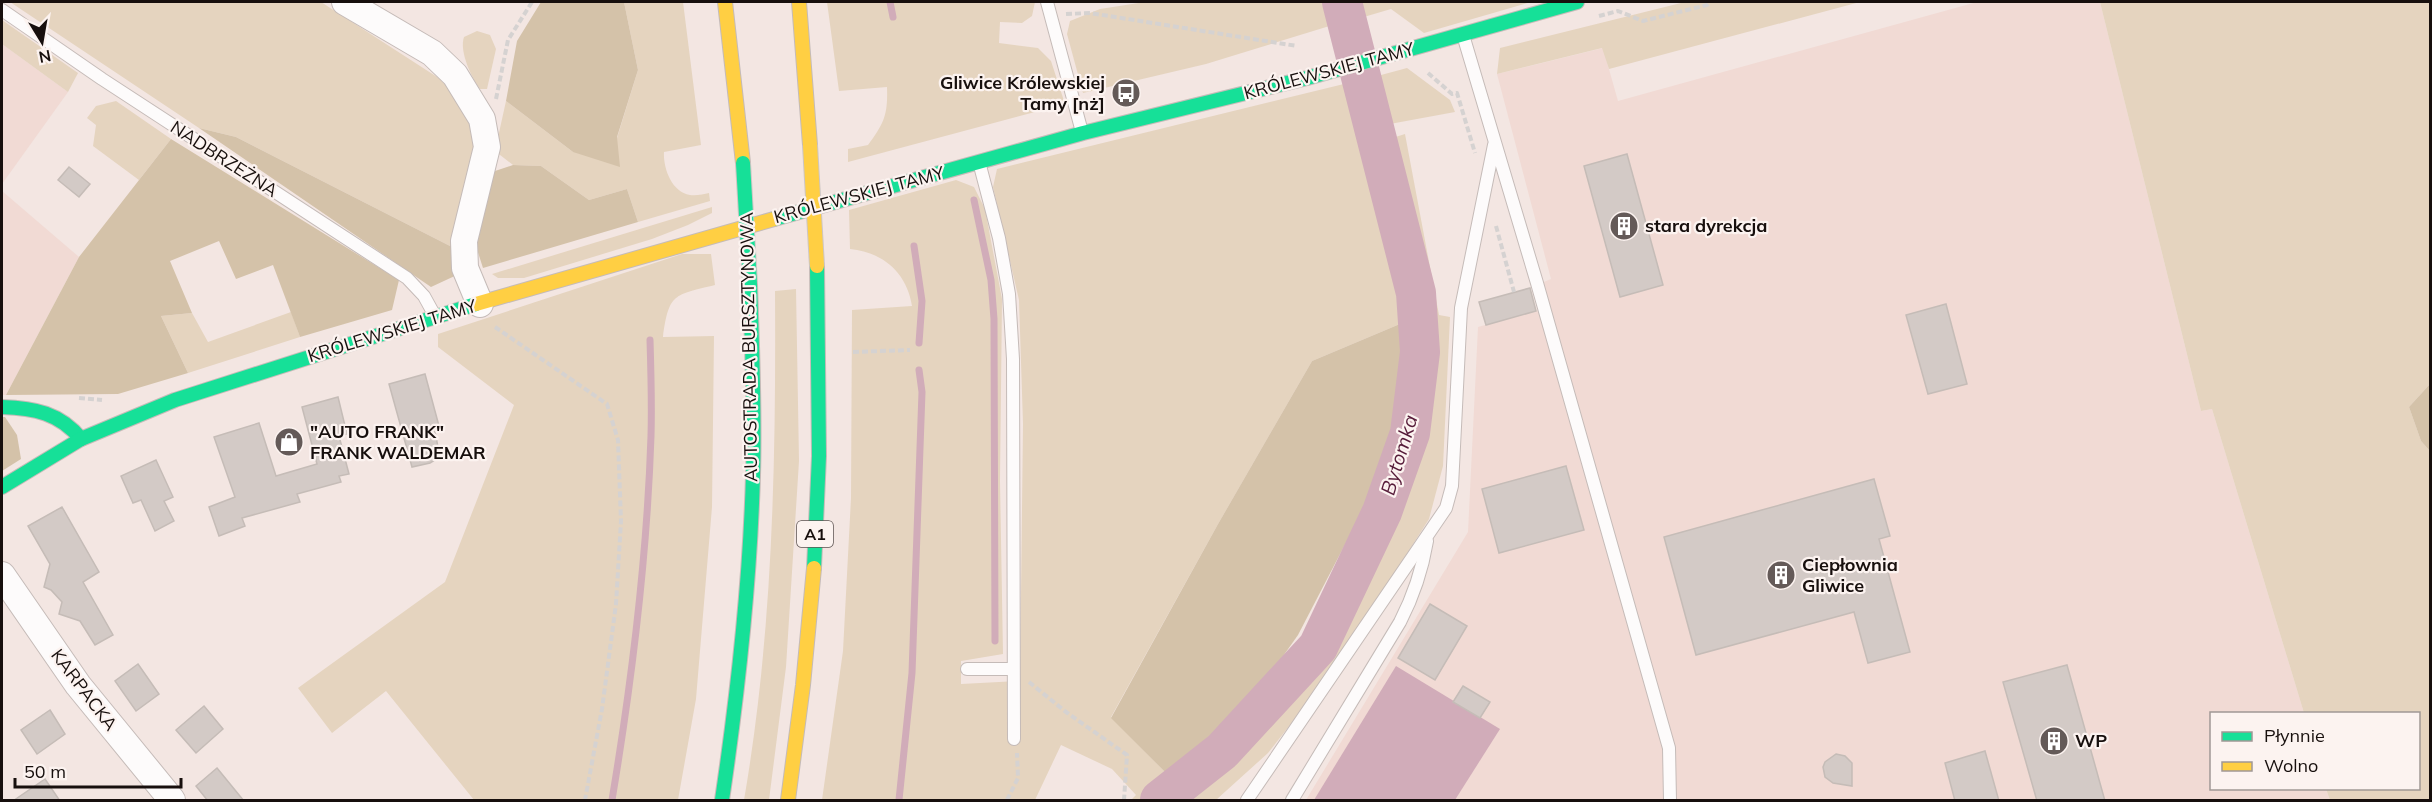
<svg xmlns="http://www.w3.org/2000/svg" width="2432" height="802" viewBox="0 0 2432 802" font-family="Mulish,sans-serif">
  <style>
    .built { fill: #f1dad4 }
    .green { fill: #e5d4bf }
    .forest { fill: #d4c2a9 }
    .water { fill: #d1acb9 }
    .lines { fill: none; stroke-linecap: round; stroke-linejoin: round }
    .stream { stroke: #d1acb9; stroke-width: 7 }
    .river { stroke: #d1acb9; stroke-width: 40 }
    .building { fill: #d3cac6; stroke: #c5bcb7; stroke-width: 1.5 }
    .lane-casing { stroke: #c5bbb8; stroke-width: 14 }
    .street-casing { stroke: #c5bbb8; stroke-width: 28 }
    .fast-casing { stroke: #c5bbb8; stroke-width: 16 }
    .slow-casing { stroke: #c5bbb8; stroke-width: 16 }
    .path { stroke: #d5d2d1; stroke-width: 4; stroke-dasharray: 6 3; stroke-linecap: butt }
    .lane { stroke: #fdfbfb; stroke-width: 12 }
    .street { stroke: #fdfbfb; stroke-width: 26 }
    .fast { stroke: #16e098; stroke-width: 14 }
    .slow { stroke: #ffcf43; stroke-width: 14 }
    .fast-bridge-casing { stroke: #cdc6c4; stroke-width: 16; stroke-linecap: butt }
    .slow-bridge-casing { stroke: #cdc6c4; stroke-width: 16; stroke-linecap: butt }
    .fast-bridge { stroke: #16e098; stroke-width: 14 }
    .slow-bridge { stroke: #ffcf43; stroke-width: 14 }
    .labels { text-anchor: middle; stroke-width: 4.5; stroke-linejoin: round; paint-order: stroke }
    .shield { fill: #fcf3f0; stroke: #5c5351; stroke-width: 1.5 }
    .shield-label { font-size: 16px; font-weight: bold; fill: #170f0d }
    .street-label { font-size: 18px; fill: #170f0d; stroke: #fcf3f0 }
    .poi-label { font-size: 18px; font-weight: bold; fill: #170f0d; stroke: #fcf3f0; text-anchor: start }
    .water-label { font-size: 20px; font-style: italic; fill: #561b39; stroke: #fcf3f0 }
  </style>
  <rect width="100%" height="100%" fill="#f3e6e2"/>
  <g class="built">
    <path d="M1977,2H2100L2201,411L2212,409L2304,713L2212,714V788L2326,789L2330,800H1306L1468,532L1478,327L1538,310L1532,287L1551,279L1497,74L1603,48L1618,101Z"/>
    <path d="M2,44L68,92L2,184Z"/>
    <path d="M2,191L79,257L6,395H2Z"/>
  </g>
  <g class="green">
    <path d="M10,2H321L451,86L471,120L476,151L456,241L450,246L236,137L199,128Z"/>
    <path d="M624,2H683L701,145L664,152C663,167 671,192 690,195C696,196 704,194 709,193L710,201L638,222L627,189L589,200L541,166L513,165L495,151L506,101L573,152L617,138L638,70Z"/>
    <path d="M827,2H1035L1032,16L1022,23L1000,22L999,43L1038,48L1051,61L1065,104L848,162V149L868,145C884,123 888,115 887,87L839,91Z"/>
    <path d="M1145,2H1328L1336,24L1206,64L1083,93L1067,34L1070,21L1100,9Z"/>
    <path d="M1355,2H1531L1424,33L1391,9L1357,19Z"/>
    <path d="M1685,2H1860L1609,69L1602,48L1497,74L1500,48Z"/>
    <path d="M2100,2H2430V384L2409,407L2421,441L2430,451V800H2330L2326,789L2418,788V714L2304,713L2212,409L2201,411Z"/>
    <path d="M2,20L78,73L68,92L2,44Z"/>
    <path d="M477,31L490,35L496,49L487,89H480C471,77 459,51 464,37Z"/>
    <path d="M1407,68L1450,100L1455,112L1379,126L1370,78Z"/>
    <path d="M1348,83L1403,279L1407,321L1312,361L1218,524L1111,717L1166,773L1142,800H1131L1136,795L1112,769L1061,745L1035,800H822L843,651L851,498L852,310L912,306C907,273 883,252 850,249L849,210L956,180L974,187L985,209L1002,299L1000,481L1003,654L961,661V684L1020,681L1023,424L1019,300L993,187L997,169Z"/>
    <path d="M116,101L171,139L139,180L93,146L96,125L87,118L96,106Z"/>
    <path d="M1405,134L1439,315L1450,317L1443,466L1429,519L1333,670L1268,753L1216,800H1190L1242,752L1325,654L1401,494L1428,402L1427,313L1386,140Z"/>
    <path d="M712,207V213L688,225L652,239L524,278H498L492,274Z"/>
    <path d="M682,254H711L715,285C674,295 669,293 663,337L714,336L712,507L696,699L678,800H474L386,691L332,733L298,688L445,582L514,405L438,347V334Z"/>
    <path d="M796,289L799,461L786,667L769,800H744C773,632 776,462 775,291Z"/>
    <path d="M291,312L300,337L188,373L161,316L192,313L208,342Z"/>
  </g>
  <g class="forest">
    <path d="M541,2H624L638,70L617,137L620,167L573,152L506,101L517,41Z"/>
    <path d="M199,128L236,137L450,246L456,241L459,274L431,287Z"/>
    <path d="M171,139L399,280L392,310L300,337L273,265L236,279L219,241L170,261L192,313L161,316L188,373L118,394L6,395L79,257Z"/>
    <path d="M513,165L541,166L589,200L627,189L638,222L483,268L475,243L492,172Z"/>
    <path d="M1407,321L1402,407L1379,479L1298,635L1252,700L1166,773L1111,718L1218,524L1312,361Z"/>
    <path d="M2430,384V451L2421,441L2409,407Z"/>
    <path d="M2,417H5L17,435L21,459L2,471Z"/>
  </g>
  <path class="water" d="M1396,666L1500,729L1455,800H1314Z"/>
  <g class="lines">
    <g class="stream">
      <path d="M890,2L893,17"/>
      <path d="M974,200L991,280L994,319L995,641"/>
      <path d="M914,246L922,301L919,343"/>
      <path d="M612,800C632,680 647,559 651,436C652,404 651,372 650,340"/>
      <path d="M899,800L912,673L922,392L919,370"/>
    </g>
    <path class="river" d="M1160,800L1222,751L1318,647L1382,512L1410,433L1420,352L1416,293L1342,2"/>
  </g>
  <g class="building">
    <path d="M1627,154L1663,285L1620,297L1584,166Z"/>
    <path d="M69,167L90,184L79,197L58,180Z"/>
    <path d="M1530,288L1536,311L1486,325L1479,302Z"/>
    <path d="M1946,304L1967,384L1928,394L1906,315Z"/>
    <path d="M425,374L439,426L434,427L440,457L430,463L412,467L389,384Z"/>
    <path d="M338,397L347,434L339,436L349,474L339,476L341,482L297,494L300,502L242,518L245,526L219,536L209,507L235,497L214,437L259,423L276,476L317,464L302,407Z"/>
    <path d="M156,460L173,497L164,501L174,521L155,531L141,500L133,503L121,476Z"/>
    <path d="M1566,466L1584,530L1499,553L1482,489Z"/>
    <path d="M1874,479L1890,536L1879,539L1910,652L1868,663L1854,612L1696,655L1664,537Z"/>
    <path d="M62,507L99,572L83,582L113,635L95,645L80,621L59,614L62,602L51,590L44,587L50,564L28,526Z"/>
    <path d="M1430,604L1467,626L1435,680L1398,658Z"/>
    <path d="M138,664L159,694L136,711L115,681Z"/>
    <path d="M2067,665L2105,801H2037L2003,682Z"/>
    <path d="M1463,686L1490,702L1480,718L1453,702Z"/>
    <path d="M204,706L223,729L196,753L176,730Z"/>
    <path d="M50,710L65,734L37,754L21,730Z"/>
    <path d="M1985,751L1999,801H1955L1945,763Z"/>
    <path d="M1836,754L1845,756L1852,763V786L1833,783L1825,777L1823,767L1825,762Z"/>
    <path d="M217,768L244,801H208L196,786Z"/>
    <path d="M45,779L60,801H13Z"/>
  </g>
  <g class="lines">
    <g class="lane-casing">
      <g id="lane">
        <path d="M1047,2L1082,132"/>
        <path d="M2,10L102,79L407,278L424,296L435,316"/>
        <path d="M1463,35L1537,283L1669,748L1670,800"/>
        <path d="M979,162L999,238L1009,294L1013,359L1014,739"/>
        <path d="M967,669H1013"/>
        <path d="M1247,800L1446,508L1452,486L1461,308L1494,145"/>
        <path d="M1292,800L1400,622C1414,595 1422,571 1427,541"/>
      </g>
    </g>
    <g class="street-casing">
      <g id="street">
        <path d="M345,2L432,53L455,75L482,119L487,147L464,241L465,268L480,304"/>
        <path d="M2,575L78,685L172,800"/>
      </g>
    </g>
    <g class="fast-casing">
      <g id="fast">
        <path d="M774,219L1083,133L1307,78L1577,2"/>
        <path d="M2,407C34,408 60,413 81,439"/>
        <path d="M2,487L81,439L175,400L476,304"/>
        <path d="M814,568L819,456L817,266"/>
        <path d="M722,800C738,692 750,584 753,475C755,411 752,348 750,284"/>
      </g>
    </g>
    <g class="slow-casing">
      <g id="slow">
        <path d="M725,2L743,163"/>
        <path d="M799,2L810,145"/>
        <path d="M476,304L774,219"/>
        <path d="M788,800L803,685L814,568"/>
      </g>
    </g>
    <g class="path">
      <path d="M1066,14L1090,13L1297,46"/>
      <path d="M1599,16L1618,11L1643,21L1707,5L1710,2"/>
      <path d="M1428,73L1452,94L1457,93L1475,153"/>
      <path d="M496,99L508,40L532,2"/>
      <path d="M1496,226L1514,292"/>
      <path d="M495,327L607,404L618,440L621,521L616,604L602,709L585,800"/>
      <path d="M853,352L910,350"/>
      <path d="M79,398L102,400"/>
      <path d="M1029,682L1066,712L1127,755L1124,800"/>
      <path d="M1007,800L1018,778L1017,753"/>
    </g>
    <use href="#lane" class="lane"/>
    <use href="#street" class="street"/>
    <use href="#fast" class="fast"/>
    <use href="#slow" class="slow"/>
    <g class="fast-bridge-casing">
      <path id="fast-bridge" d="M743,163L750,284"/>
    </g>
    <g class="slow-bridge-casing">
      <path id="slow-bridge" d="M810,145L817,266"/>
    </g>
    <use href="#fast-bridge" class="fast-bridge"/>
    <use href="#slow-bridge" class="slow-bridge"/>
  </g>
  <defs>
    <g id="bus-disc" transform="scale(1.5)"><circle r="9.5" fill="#645a58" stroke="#fcf3f0"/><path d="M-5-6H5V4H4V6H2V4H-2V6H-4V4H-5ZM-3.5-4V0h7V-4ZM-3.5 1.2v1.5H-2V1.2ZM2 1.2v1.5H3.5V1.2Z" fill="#fff"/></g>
    <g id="building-disc" transform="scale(1.5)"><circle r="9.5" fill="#645a58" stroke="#fcf3f0"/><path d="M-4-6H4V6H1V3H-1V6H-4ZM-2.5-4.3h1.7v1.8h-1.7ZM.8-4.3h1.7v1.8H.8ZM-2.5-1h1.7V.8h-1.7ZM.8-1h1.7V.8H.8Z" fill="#fff"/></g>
    <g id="shop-disc" transform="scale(1.5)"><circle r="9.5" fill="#645a58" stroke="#fcf3f0"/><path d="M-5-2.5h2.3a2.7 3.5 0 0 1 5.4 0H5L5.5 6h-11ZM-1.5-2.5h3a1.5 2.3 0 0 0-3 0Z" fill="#fff"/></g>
  </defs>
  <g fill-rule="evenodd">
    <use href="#bus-disc" x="1126" y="93"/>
    <use href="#building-disc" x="1624" y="226"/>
    <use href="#shop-disc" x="289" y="442"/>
    <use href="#building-disc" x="1781" y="575"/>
    <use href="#building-disc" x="2054" y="741"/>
  </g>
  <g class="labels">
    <rect class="shield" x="797" y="521" width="36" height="26" rx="4.5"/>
    <g class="shield-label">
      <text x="815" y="540">A1</text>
    </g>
    <g class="street-label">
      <text transform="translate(1329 71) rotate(-15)" y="6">KRÓLEWSKIEJ TAMY</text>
      <text transform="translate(224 159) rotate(33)" y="6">NADBRZEŻNA</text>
      <text transform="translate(859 195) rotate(-15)" y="6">KRÓLEWSKIEJ TAMY</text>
      <text transform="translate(392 331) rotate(-17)" y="6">KRÓLEWSKIEJ TAMY</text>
      <text transform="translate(749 347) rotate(-91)" y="6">AUTOSTRADA BURSZTYNOWA</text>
      <text transform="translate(84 690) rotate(53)" y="6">KARPACKA</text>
    </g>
    <g class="poi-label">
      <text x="1105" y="89" text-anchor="end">Gliwice Królewskiej<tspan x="1105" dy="21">Tamy [nż]</tspan></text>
      <text x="1645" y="232">stara dyrekcja</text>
      <text x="310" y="438">"AUTO FRANK"<tspan x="310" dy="21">FRANK WALDEMAR</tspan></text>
      <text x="1802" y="571">Ciepłownia<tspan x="1802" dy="21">Gliwice</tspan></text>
      <text x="2075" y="747">WP</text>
    </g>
    <g class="water-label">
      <text transform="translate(1399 455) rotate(-73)" y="7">Bytomka</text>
    </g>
  </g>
  <rect width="2432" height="802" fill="none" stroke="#170f0d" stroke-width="6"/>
  <rect x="2210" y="712" width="210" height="78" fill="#fcf3f0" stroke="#a09895" stroke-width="1.5"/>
  <rect x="2222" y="732" width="30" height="9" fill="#16e098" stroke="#a09895" stroke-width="1.5"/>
  <text x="2264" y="742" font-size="18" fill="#170f0d">Płynnie</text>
  <rect x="2222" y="762" width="30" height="9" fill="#ffcf43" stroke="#a09895" stroke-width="1.5"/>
  <text x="2264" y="772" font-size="18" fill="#170f0d">Wolno</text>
  <g transform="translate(42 42) rotate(169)" stroke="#fcf3f0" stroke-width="4.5" paint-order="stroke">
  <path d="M0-4.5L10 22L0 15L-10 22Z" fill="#170f0d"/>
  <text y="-9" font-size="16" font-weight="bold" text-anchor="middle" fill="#170f0d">N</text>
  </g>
  <path d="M15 778v9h166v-9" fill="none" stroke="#170f0d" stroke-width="3"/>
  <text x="24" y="778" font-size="18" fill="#170f0d" stroke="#fcf3f0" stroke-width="4.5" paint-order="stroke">50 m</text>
</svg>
